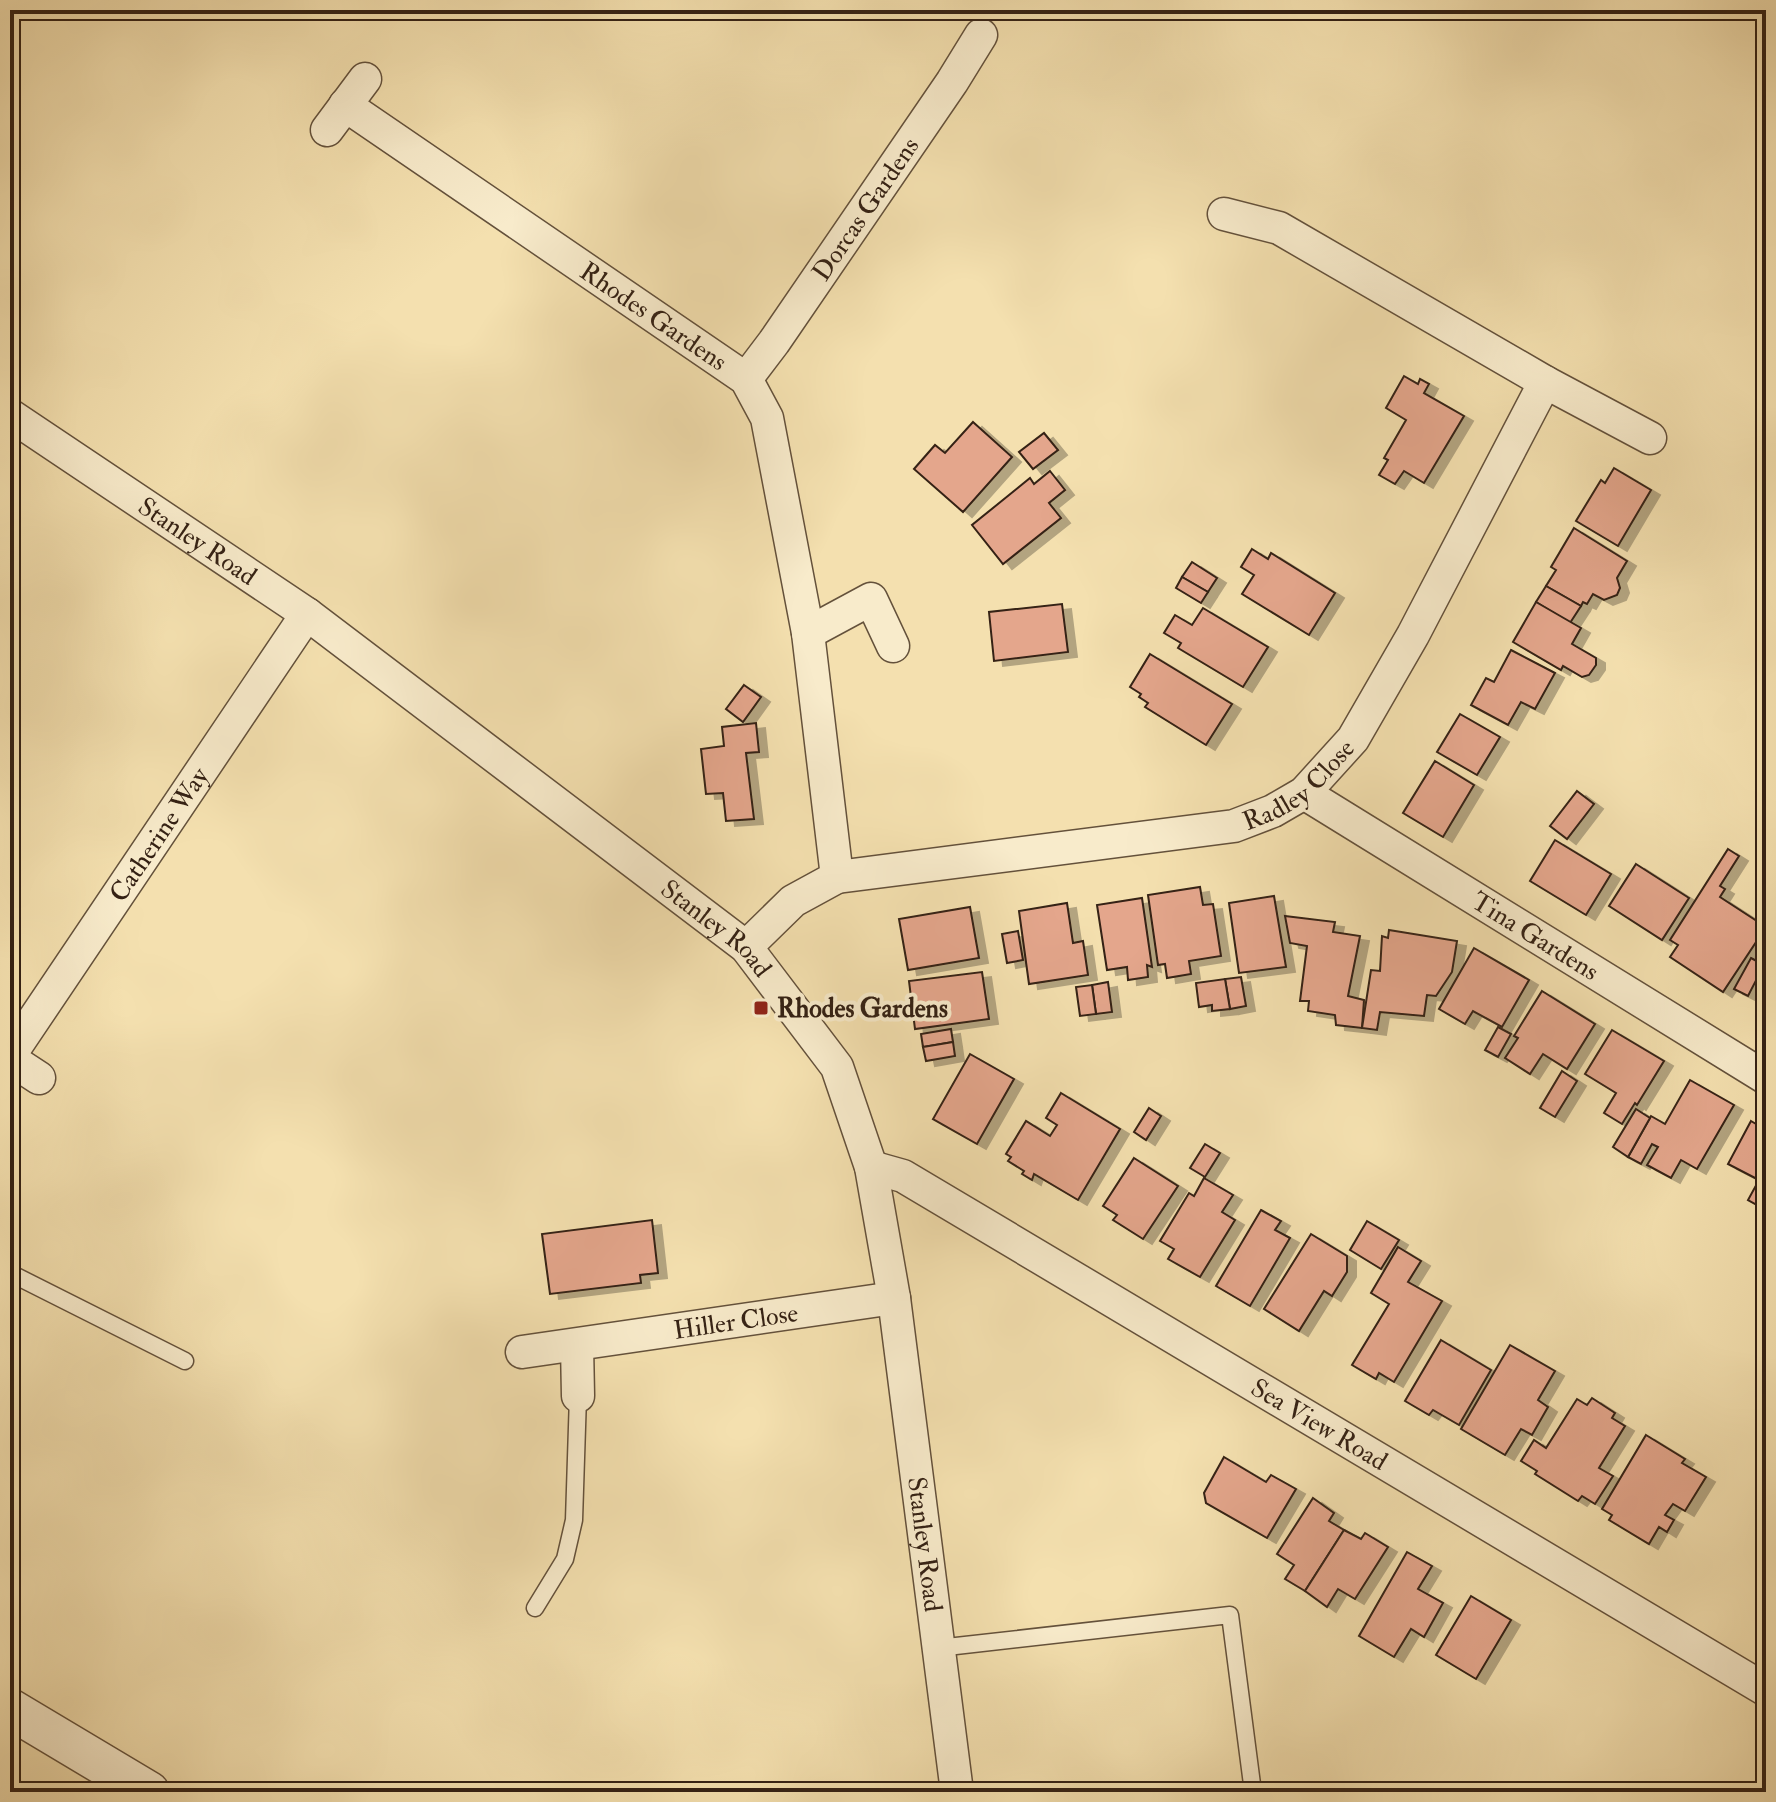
<svg xmlns="http://www.w3.org/2000/svg" width="1776" height="1802" viewBox="0 0 1776 1802" font-family="'IM FELL Double Pica',serif">
  <style>
    .building { fill: #e4a68c; stroke: #342114; stroke-width: 2; filter: url(#shadow) }
    .lines { fill: none; stroke-linecap: round; stroke-linejoin: round }
    .service-casing { stroke: #64513b; stroke-width: 19 }
    .minor-casing { stroke: #64513b; stroke-width: 35 }
    .tertiary-casing { stroke: #64513b; stroke-width: 43 }
    .service { stroke: #f8ebcb; stroke-width: 16 }
    .minor { stroke: #f8ebcb; stroke-width: 32 }
    .tertiary { stroke: #f8ebcb; stroke-width: 40 }
    .poi-dot { fill: #8f2418; stroke: #f8ebcb; stroke-width: 3 }
    .labels { text-anchor: middle; stroke-width: 8; stroke-linejoin: round; paint-order: stroke }
    .street-label { font-size: 26px; fill: #342114; stroke: #f8ebcb }
    .poi-label { font-size: 26px; font-weight: bold; fill: #342114; stroke: #f8ebcb; text-anchor: start }
  </style>
  <defs>
    <filter id="shadow"><feDropShadow dx="9" dy="5" stdDeviation="0" flood-color="#0004"/></filter>
  </defs>
  <rect width="100%" height="100%" fill="#f4e0af"/>
  <filter id="stains"><feTurbulence type="fractalNoise" baseFrequency=".0025" numOctaves="4"/><feColorMatrix values="0 0 0 0 .2 0 0 0 0 .09 0 0 0 0 .02 0 0 0 .5 -.17"/></filter>
  <radialGradient id="worn" r=".72"><stop offset=".6" stop-color="#630" stop-opacity="0"/><stop offset="1" stop-color="#630" stop-opacity=".3"/></radialGradient>
  <g class="building">
    <path d="M1404,376L1418,384L1420,379L1429,384L1424,393L1464,416L1424,483L1404,471L1395,484L1379,475L1388,460L1384,458L1406,420L1386,408Z"/>
    <path d="M973,422L1012,457L963,512L914,469L935,445L945,453Z"/>
    <path d="M1044,433L1058,450L1033,469L1019,452Z"/>
    <path d="M1614,468L1651,490L1618,546L1576,521L1601,480L1605,483Z"/>
    <path d="M1050,471L1065,490L1049,503L1061,518L1003,564L972,525L1030,478L1034,484Z"/>
    <path d="M1574,528L1627,561L1617,578L1620,588L1617,595L1604,600L1593,594L1587,604L1583,602L1581,606L1546,586L1556,570L1551,567Z"/>
    <path d="M1252,549L1268,559L1271,553L1335,593L1309,635L1242,594L1254,575L1241,567Z"/>
    <path d="M1192,562L1217,578L1208,592L1182,577Z"/>
    <path d="M1182,577L1208,592L1201,603L1176,588Z"/>
    <path d="M1546,586L1581,606L1570,623L1536,602Z"/>
    <path d="M1536,602L1581,628L1572,644L1596,658V665L1589,675L1582,677L1563,666L1561,670L1513,642Z"/>
    <path d="M1062,604L1068,652L994,661L989,612Z"/>
    <path d="M1203,608L1268,647L1243,687L1178,648L1181,643L1164,633L1175,615L1192,625Z"/>
    <path d="M1511,650L1555,673L1535,709L1521,702L1508,725L1471,705L1486,678L1494,682Z"/>
    <path d="M1150,654L1232,704L1206,745L1145,707L1148,703L1139,697L1141,694L1130,687Z"/>
    <path d="M744,685L761,697L743,722L726,709Z"/>
    <path d="M1460,714L1500,737L1477,775L1437,752Z"/>
    <path d="M756,723L759,752L746,753L754,819L726,821L723,793L706,794L701,749L724,746L722,727Z"/>
    <path d="M1435,761L1474,785L1443,837L1403,813Z"/>
    <path d="M1577,791L1594,804L1567,839L1550,826Z"/>
    <path d="M1555,840L1611,874L1586,915L1530,881Z"/>
    <path d="M1728,849L1739,856L1720,886L1725,889L1720,897L1766,927L1723,992L1670,957L1678,945L1670,940Z"/>
    <path d="M1636,864L1689,898L1662,940L1609,906Z"/>
    <path d="M1200,887L1203,905L1213,904L1221,956L1189,961L1191,974L1167,978L1165,964L1158,965L1148,895Z"/>
    <path d="M1274,896L1286,967L1239,973L1229,903Z"/>
    <path d="M1142,898L1152,967L1147,965L1148,977L1128,980L1127,967L1107,970L1097,905Z"/>
    <path d="M1067,903L1073,943L1083,941L1088,975L1029,984L1019,911Z"/>
    <path d="M970,907L979,958L908,970L899,919Z"/>
    <path d="M1285,916L1335,922L1333,932L1360,936L1348,996L1364,1000L1362,1028L1336,1025L1335,1015L1308,1011L1309,1001H1300L1307,946L1290,943Z"/>
    <path d="M1389,930L1457,941L1452,972L1436,996L1427,995L1424,1016L1380,1012L1377,1030L1362,1028L1371,970L1380,971L1382,936L1388,938Z"/>
    <path d="M1018,931L1023,960L1007,963L1002,934Z"/>
    <path d="M1474,948L1529,980L1502,1027L1473,1011L1465,1024L1439,1009Z"/>
    <path d="M1751,958L1764,965L1748,996L1734,989Z"/>
    <path d="M982,972L989,1019L915,1029L909,981Z"/>
    <path d="M1241,977L1246,1006L1230,1009L1225,979Z"/>
    <path d="M1225,979L1230,1009L1212,1011V1005L1199,1007L1196,983Z"/>
    <path d="M1108,982L1112,1012L1096,1014L1092,985Z"/>
    <path d="M1092,985L1096,1014L1080,1016L1076,987Z"/>
    <path d="M1542,991L1595,1024L1567,1069L1543,1054L1530,1074L1505,1058L1518,1038L1514,1036Z"/>
    <path d="M1498,1027L1511,1034L1498,1057L1485,1050Z"/>
    <path d="M951,1029L953,1042L923,1047L921,1034Z"/>
    <path d="M1612,1030L1664,1061L1637,1105L1635,1103L1622,1124L1604,1113L1616,1093L1585,1074Z"/>
    <path d="M953,1042L955,1056L926,1061L923,1047Z"/>
    <path d="M970,1054L1014,1079L977,1144L933,1119Z"/>
    <path d="M1562,1071L1577,1081L1555,1117L1540,1108Z"/>
    <path d="M1690,1080L1734,1105L1697,1169L1681,1160L1671,1178L1647,1165L1658,1147L1652,1144L1641,1164L1628,1157L1651,1116L1665,1124Z"/>
    <path d="M1061,1093L1120,1129L1078,1200L1034,1174L1032,1180L1022,1174L1024,1171L1008,1161L1011,1157L1006,1154L1026,1121L1050,1136L1057,1125L1046,1118Z"/>
    <path d="M1149,1108L1161,1116L1146,1140L1134,1132Z"/>
    <path d="M1636,1109L1650,1118L1628,1157L1613,1147Z"/>
    <path d="M1751,1121L1766,1130V1210L1748,1200L1759,1180L1728,1164Z"/>
    <path d="M1205,1144L1220,1153L1205,1177L1190,1168Z"/>
    <path d="M1134,1158L1178,1186L1143,1239L1113,1220L1117,1215L1103,1206Z"/>
    <path d="M1204,1178L1233,1195L1222,1212L1235,1220L1200,1277L1168,1259L1174,1249L1160,1241L1189,1193L1194,1196Z"/>
    <path d="M1261,1210L1281,1221L1275,1230L1290,1238L1250,1306L1216,1286Z"/>
    <path d="M652,1220L658,1273L640,1275L641,1283L550,1294L542,1234Z"/>
    <path d="M1367,1221L1399,1240L1381,1269L1350,1250Z"/>
    <path d="M1311,1234L1347,1256V1272L1332,1296L1324,1291L1299,1331L1264,1309Z"/>
    <path d="M1398,1247L1421,1261L1408,1282L1442,1301L1394,1382L1379,1373L1376,1379L1352,1365L1389,1304L1371,1293Z"/>
    <path d="M1441,1340L1491,1370L1459,1425L1433,1410L1429,1415L1405,1401Z"/>
    <path d="M1510,1345L1555,1371L1538,1400L1548,1407L1532,1435L1521,1429L1505,1455L1461,1429Z"/>
    <path d="M1592,1398L1615,1413L1612,1418L1625,1426L1599,1468L1613,1476L1595,1504L1582,1496L1578,1501L1535,1474L1537,1471L1521,1461L1534,1440L1546,1448L1577,1399L1587,1405Z"/>
    <path d="M1646,1435L1685,1459L1682,1463L1706,1477L1685,1511L1673,1504L1665,1515L1674,1520L1667,1532L1659,1527L1649,1544L1609,1520L1612,1515L1602,1509Z"/>
    <path d="M1224,1457L1266,1482L1271,1475L1296,1489L1267,1538L1206,1503L1204,1493Z"/>
    <path d="M1313,1498L1334,1513L1329,1521L1344,1530L1305,1591L1285,1579L1294,1565L1277,1554Z"/>
    <path d="M1344,1530L1361,1539L1365,1533L1388,1547L1355,1599L1338,1589L1327,1607L1305,1591Z"/>
    <path d="M1407,1552L1432,1566L1418,1589L1443,1603L1424,1637L1411,1629L1394,1657L1359,1636Z"/>
    <path d="M1471,1596L1511,1620L1476,1679L1436,1655Z"/>
  </g>
  <g class="lines">
    <g class="service-casing">
      <g id="service">
        <path d="M10,1273L185,1361"/>
        <path d="M535,1608L565,1559L574,1520L578,1396"/>
        <path d="M938,1648L1230,1615L1253,1792"/>
      </g>
    </g>
    <g class="minor-casing">
      <g id="minor">
        <path id="s1" d="M345,105L746,379L767,418L808,633L837,877L793,901L746,947"/>
        <path d="M327,130L365,79"/>
        <path d="M1224,214L1279,228L1545,382L1650,438"/>
        <path id="s2" d="M746,379L774,342L952,82L981,35"/>
        <path id="s3" d="M10,415L307,614L746,947L837,1067L871,1167L894,1298L957,1792"/>
        <path d="M808,633L871,599L893,646"/>
        <path id="s4" d="M1304,793L1766,1078"/>
        <path id="s5" d="M837,877L1234,826L1273,811L1304,793L1353,739L1413,635L1545,382"/>
        <path id="s6" d="M10,1055L307,614"/>
        <path d="M10,1059L39,1078"/>
        <path id="s7" d="M871,1167L903,1176L1766,1690"/>
        <path d="M577,1345L578,1396"/>
        <path id="s8" d="M522,1352L894,1298"/>
      </g>
    </g>
    <g class="tertiary-casing">
      <path id="tertiary" d="M10,1709L149,1792"/>
    </g>
    <use href="#service" class="service"/>
    <use href="#minor" class="minor"/>
    <use href="#tertiary" class="tertiary"/>
  </g>
  <rect class="poi-dot" x="753" y="1000" width="16" height="16" rx="4"/>
  <g class="labels">
    <g class="street-label">
      <text dy="9" stroke="none"><textPath href="#s2" startOffset="208">Dorcas Gardens</textPath></text>
      <text dy="9" stroke="none"><textPath href="#s1" startOffset="374">Rhodes Gardens</textPath></text>
      <text dy="9" stroke="none"><textPath href="#s3" startOffset="226">Stanley Road</textPath></text>
      <text dy="9" stroke="none"><textPath href="#s5" startOffset="478">Radley Close</textPath></text>
      <text dy="9" stroke="none"><textPath href="#s6" startOffset="266">Catherine Way</textPath></text>
      <text dy="9" stroke="none"><textPath href="#s3" startOffset="874">Stanley Road</textPath></text>
      <text dy="9" stroke="none"><textPath href="#s4" startOffset="272">Tina Gardens</textPath></text>
      <text dy="9" stroke="none"><textPath href="#s8" startOffset="216">Hiller Close</textPath></text>
      <text dy="9" stroke="none"><textPath href="#s7" startOffset="518">Sea View Road</textPath></text>
      <text dy="9" stroke="none"><textPath href="#s3" startOffset="1546">Stanley Road</textPath></text>
    </g>
    <g class="poi-label">
      <text x="777" y="1017">Rhodes Gardens</text>
    </g>
  </g>
  <rect width="1776" height="1802" fill="none" stroke="#f4e0af" stroke-width="40"/>
  <rect x="12" y="12" width="1752" height="1778" fill="none" stroke="#342114" stroke-width="4"/>
  <rect x="20" y="20" width="1736" height="1762" fill="none" stroke="#342114" stroke-width="2"/>
  <rect width="100%" height="100%" filter="url(#stains)"/>
  <rect width="100%" height="100%" fill="url(#worn)"/>
</svg>
